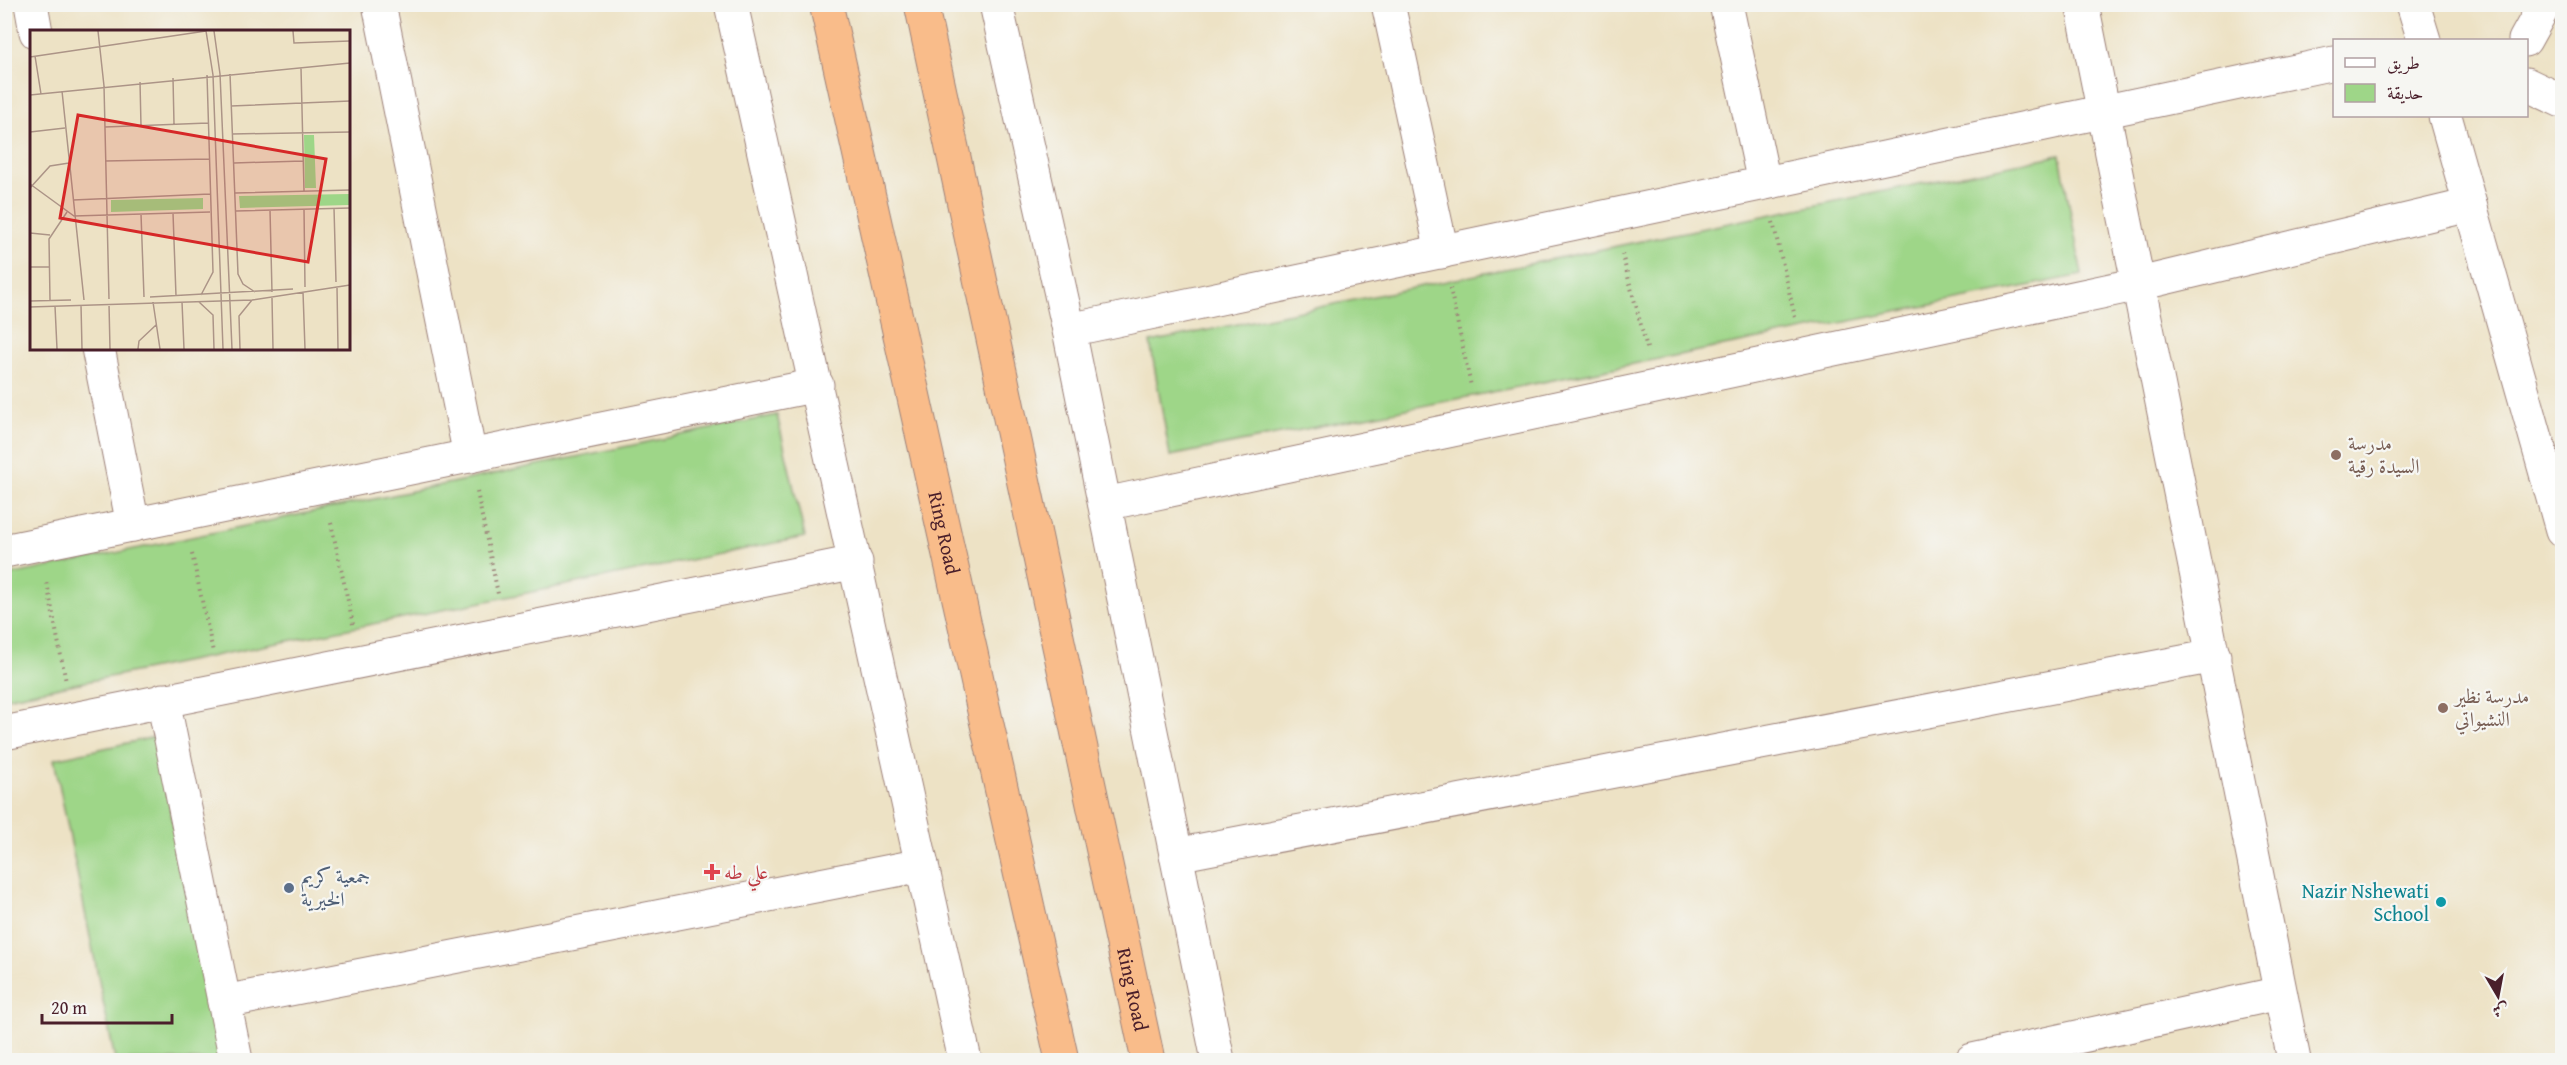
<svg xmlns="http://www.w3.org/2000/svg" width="2567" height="1065" viewBox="0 0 2567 1065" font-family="'Gentium Book Plus',Amiri,serif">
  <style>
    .green { fill: #9ed688; stroke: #747a5a; stroke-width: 1.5 }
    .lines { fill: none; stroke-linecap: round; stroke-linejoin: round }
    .minor-casing { stroke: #9c8078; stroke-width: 35 }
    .highway-casing { stroke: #9c8078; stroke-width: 35 }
    .path { stroke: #9c8078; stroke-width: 4; stroke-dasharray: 1.5 4.5; stroke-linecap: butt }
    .minor { stroke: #fff; stroke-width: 33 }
    .highway { stroke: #f9bc8a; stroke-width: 33 }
    .education-dot { fill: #8d6e63; stroke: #f6f6f2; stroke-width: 2 }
    .health-dot { fill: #e0444e; stroke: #f6f6f2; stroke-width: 2 }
    .service-dot { fill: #5c6f8a; stroke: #f6f6f2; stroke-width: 2 }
    .culture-dot { fill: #0f9aa8; stroke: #f6f6f2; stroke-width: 2 }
    .labels { text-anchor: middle; stroke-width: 4.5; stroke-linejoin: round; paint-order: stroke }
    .education-label { font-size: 20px; fill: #785e54; stroke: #f6f6f2; text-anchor: start }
    .street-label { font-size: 20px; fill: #4a1f2b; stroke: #f6f6f2 }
    .health-label { font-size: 20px; fill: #be3a42; stroke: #f6f6f2; text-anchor: start }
    .service-label { font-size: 20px; fill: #4e5e75; stroke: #f6f6f2; text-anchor: start }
    .culture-label { font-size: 20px; fill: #0d838f; stroke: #f6f6f2; text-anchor: end }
    .inset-road { fill: none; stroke: #ac9487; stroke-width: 1.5 }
    .view { fill: #d62828; fill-opacity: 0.15; stroke: #d62828; stroke-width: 3 }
    .inset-edge { fill: none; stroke: #4a1f2b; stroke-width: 3 }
  </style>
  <rect width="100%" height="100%" fill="#f6f6f2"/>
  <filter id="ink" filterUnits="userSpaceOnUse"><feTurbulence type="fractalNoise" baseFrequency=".0167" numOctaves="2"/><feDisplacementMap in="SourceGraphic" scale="12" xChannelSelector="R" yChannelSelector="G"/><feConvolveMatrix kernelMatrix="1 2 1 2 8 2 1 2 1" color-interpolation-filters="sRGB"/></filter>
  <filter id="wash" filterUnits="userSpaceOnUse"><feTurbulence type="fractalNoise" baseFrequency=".008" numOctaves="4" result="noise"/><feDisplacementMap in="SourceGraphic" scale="24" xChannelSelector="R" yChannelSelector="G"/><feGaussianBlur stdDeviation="1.35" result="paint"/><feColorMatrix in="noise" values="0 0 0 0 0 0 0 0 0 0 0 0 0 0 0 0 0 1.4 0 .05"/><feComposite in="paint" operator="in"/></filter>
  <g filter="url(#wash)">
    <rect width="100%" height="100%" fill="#ede2c5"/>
    <g class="green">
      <path d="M2060,155L2082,275L1170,456L1150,342Z"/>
      <path d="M777,415L805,537L5,698V576Z"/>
      <path d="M155,737L223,1060H115L54,759Z"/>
    </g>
  </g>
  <g filter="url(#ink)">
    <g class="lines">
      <g class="minor-casing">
        <g id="minor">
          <path d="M31,4L36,32"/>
          <path d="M379,4L470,456"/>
          <path d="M731,4L965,1060"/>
          <path d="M996,4L1069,330L1218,1060"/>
          <path d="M1388,4L1442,252"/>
          <path d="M1726,4L1764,183"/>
          <path d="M2082,4L2294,1060"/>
          <path d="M2413,4L2424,40"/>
          <path d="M2525,40L2545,4"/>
          <path d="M2526,84L2562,101"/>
          <path d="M2445,116L2562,530"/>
          <path d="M1069,330L2334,63"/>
          <path d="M98,348L133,525"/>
          <path d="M1105,504L2139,284L2470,205"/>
          <path d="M4,551L817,385"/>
          <path d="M163,700L236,1060"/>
          <path d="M4,733L856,562"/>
          <path d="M1176,855L2214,656"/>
          <path d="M224,1002L922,865"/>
          <path d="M1972,1060L2280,993"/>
        </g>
      </g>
      <g class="highway-casing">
        <g id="highway">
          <path id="s1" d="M826,4L1062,1060"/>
          <path id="s2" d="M921,4L1148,1060"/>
        </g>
      </g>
      <g class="path">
        <path d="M1773,222L1795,317"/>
        <path d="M1622,254L1647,348"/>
        <path d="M1450,288L1471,386"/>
        <path d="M477,492L498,594"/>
        <path d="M331,523L353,624"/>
        <path d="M192,554L213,652"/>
        <path d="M47,583L66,682"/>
      </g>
      <use href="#minor" class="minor"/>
      <use href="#highway" class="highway"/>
    </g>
  </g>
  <g class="education-dot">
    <circle cx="2336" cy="455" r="6"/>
    <circle cx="2443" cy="708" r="6"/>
  </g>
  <path class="health-dot" d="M709 863h6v6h6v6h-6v6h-6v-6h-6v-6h6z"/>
  <circle class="service-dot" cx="289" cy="888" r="6"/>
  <circle class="culture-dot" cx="2441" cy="902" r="6"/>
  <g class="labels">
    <g class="education-label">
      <text x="2348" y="450">مدرسة<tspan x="2348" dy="23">السيدة رقية</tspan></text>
      <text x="2455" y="703">مدرسة نظير<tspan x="2455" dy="23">النشيواتي</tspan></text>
    </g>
    <g class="street-label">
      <text dy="7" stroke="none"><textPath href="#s1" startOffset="542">Ring Road</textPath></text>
      <text dy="7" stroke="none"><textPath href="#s2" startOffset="1008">Ring Road</textPath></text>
    </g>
    <g class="health-label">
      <text x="724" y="879">علي طه</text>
    </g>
    <g class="service-label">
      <text x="301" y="883">جمعية كريم<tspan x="301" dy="23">الخيرية</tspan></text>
    </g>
    <g class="culture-label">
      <text x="2429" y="898">Nazir Nshewati<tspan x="2429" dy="23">School</tspan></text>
    </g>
  </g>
  <g transform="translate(30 30)">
    <rect width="320" height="320" fill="#ede2c5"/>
    <path d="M274,105H284L286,158H275ZM319,164V175L210,178L209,166ZM173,168V179L81,182V170Z" fill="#9ed688"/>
    <path class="inset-road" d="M68,1L74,56L79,269M176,1L183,45L193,319M184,1L190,44L202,319M263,1L264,13L320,11M5,26L11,64M0,27L176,1M271,38L274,161M200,44L208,244L213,254L225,262M143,48L144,94M110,52L111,96M32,61L54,270M0,65L320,33M201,76L320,71M75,97L178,93M0,102L35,98M202,104L320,102M75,131L179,129M204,133L273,131M0,154L44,186L180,182M0,158L20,136L39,133M205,163L320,160M43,170L180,164M304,178L306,252M274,179L275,257M240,180L242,262M206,181L320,178M143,183L146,266M111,184L114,267M0,203L20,205M0,237H19M307,257L308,319M273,262L275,319M171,265L183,242L177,45M120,267L263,259M242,268L243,319M20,270L19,209L37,182M0,271L41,270M123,272L130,319M152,272L154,319M169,272L183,285L184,319M79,274L80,319M51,275L52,319M25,276L27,319M0,277L222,270L320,255M108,319L109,311L126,295M210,319L209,286L222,270"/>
    <path class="view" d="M48,85L296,129L278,232L30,188Z"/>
    <rect width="320" height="320" class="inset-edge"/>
  </g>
  <rect width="2567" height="1065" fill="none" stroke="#f6f6f2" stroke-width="24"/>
  <rect x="2333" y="39" width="195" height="78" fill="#f6f6f2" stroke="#b1a0a2" stroke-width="1.5"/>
  <rect x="2345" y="58" width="30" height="9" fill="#ffffff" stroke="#b1a0a2" stroke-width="1.5"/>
  <text x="2387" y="69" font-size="18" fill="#4a1f2b">طريق</text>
  <rect x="2345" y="84" width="30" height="18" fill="#9ed688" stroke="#b1a0a2" stroke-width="1.5"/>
  <text x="2387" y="99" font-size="18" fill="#4a1f2b">حديقة</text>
  <g transform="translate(2498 996) rotate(170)" stroke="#f6f6f2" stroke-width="4.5" paint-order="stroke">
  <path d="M0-4.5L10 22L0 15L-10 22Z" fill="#4a1f2b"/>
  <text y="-9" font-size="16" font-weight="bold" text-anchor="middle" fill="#4a1f2b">ش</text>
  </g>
  <path d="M42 1014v9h130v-9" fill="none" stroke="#4a1f2b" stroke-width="3"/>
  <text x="51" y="1014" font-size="18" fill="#4a1f2b" stroke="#f6f6f2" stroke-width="4.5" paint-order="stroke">20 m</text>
</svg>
